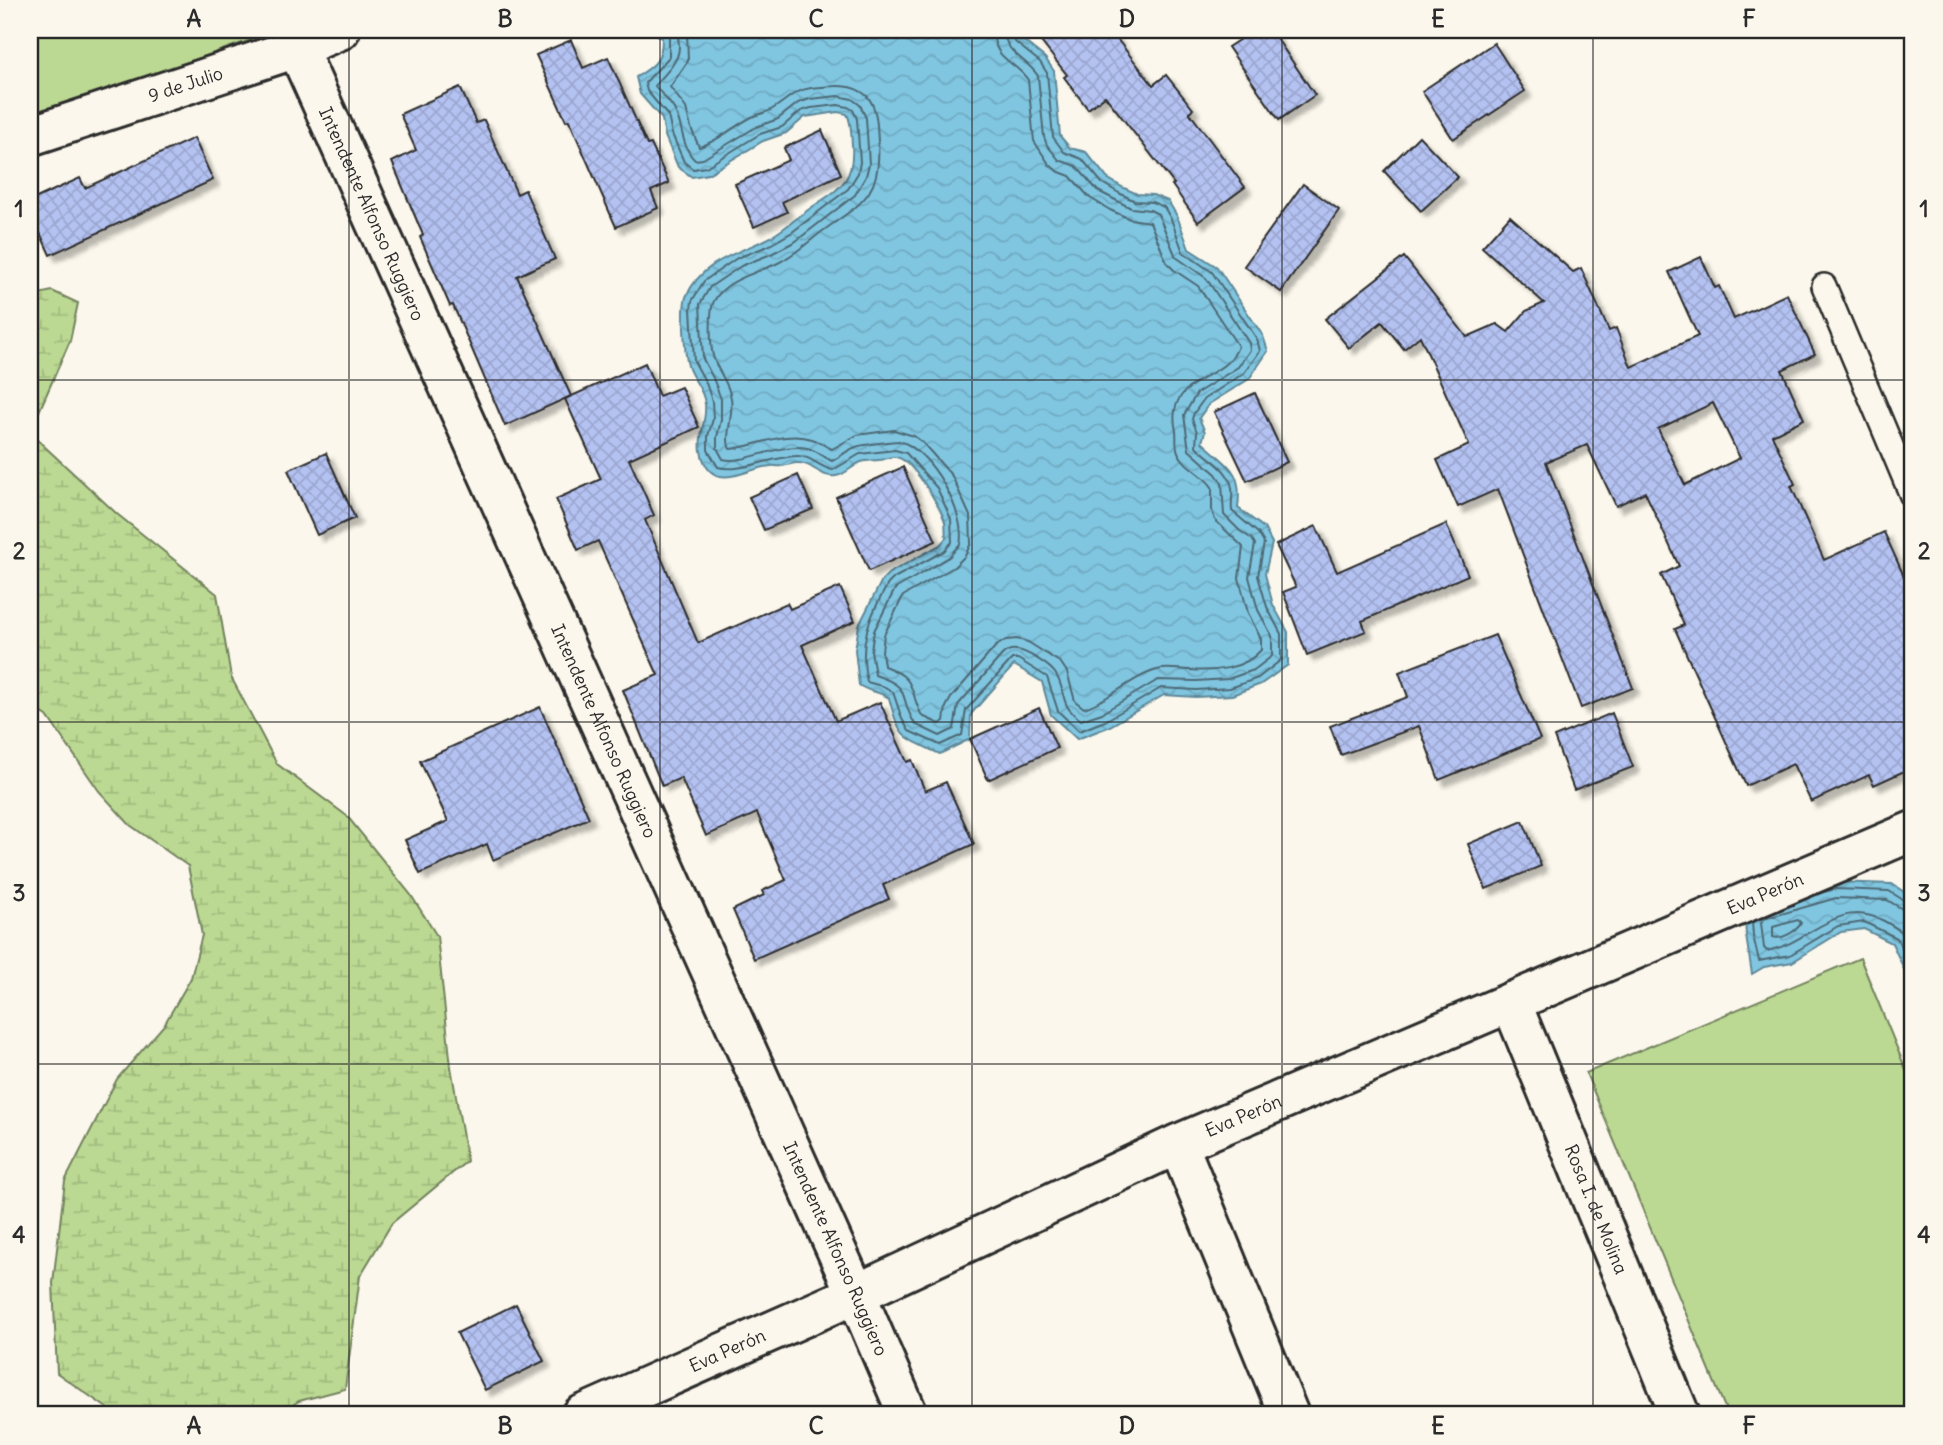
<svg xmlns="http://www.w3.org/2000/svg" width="1943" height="1445" viewBox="0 0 1943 1445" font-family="Delius,sans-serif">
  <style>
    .green { fill: #bbd992; stroke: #73825e; stroke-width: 2 }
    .wetland { fill: url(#wetland-marsh); stroke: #73825e; stroke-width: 2 }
    .water { fill: url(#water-waves); stroke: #5e8898; stroke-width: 2 }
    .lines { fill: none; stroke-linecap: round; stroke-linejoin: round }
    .shore { stroke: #4d6974; stroke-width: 2 }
    .building { fill: url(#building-cross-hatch); stroke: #2b2b2b; stroke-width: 2; fill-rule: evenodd; filter: url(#shadow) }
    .lane-casing { stroke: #2b2b2b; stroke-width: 28 }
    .street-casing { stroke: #2b2b2b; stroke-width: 44 }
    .secondary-casing { stroke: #2b2b2b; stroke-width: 44 }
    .lane { stroke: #fbf7ec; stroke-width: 23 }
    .street { stroke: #fbf7ec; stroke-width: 38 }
    .secondary { stroke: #fbf7ec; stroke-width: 38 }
    .grid { fill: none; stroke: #2b2b2b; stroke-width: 2; stroke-opacity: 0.55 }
    .labels { text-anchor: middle; stroke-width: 5; stroke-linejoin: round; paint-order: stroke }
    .street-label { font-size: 18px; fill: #2b2b2b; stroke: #fbf7ec }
    .neatline { fill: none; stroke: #2b2b2b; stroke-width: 2.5 }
    .grid-label { font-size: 23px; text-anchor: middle; font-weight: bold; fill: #2b2b2b }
  </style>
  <defs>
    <pattern id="wetland-marsh" width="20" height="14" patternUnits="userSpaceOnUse" patternTransform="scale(1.75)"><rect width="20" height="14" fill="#bbd992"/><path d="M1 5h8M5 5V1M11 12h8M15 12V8" fill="none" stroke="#a1ba7e"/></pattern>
    <pattern id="water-waves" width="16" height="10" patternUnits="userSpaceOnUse" patternTransform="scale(1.75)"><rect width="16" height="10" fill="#80c6e1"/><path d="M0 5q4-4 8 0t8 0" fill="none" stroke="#6faac1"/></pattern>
    <pattern id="building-cross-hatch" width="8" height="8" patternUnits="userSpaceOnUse" patternTransform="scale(1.75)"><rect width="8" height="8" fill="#b4c2f2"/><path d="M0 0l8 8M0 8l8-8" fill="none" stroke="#9ba7d0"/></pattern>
    <filter id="shadow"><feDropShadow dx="6" dy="6" stdDeviation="2" flood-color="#0004"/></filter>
  </defs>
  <rect width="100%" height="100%" fill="#fbf7ec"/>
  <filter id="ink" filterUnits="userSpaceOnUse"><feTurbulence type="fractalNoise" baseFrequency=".0143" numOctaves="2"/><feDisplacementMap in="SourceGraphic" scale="14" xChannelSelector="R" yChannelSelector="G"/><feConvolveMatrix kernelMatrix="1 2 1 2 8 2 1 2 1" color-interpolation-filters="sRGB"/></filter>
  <g filter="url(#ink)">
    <g class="green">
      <path d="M30,30H278L30,119Z"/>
      <path d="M1860,958L1913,1087V1415H1728L1586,1073Z"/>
    </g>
    <g class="wetland">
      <path d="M52,291L78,303L70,341L30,432V296Z"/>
      <path d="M30,433L117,514L217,594L231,677L277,764L347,816L411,895L437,936L451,1067L467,1161L392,1223L360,1276L345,1389L299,1401L277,1415H117L57,1373L53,1283L65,1181L117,1079L164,1025L191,978L202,935L188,866L130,825L99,791L47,716L30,706Z"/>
    </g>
    <g class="water">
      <path d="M650,30H1020V38L1045,58L1054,71L1060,136L1070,148L1086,152L1107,178L1122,187L1137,194L1153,195L1168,201L1177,216L1189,249L1217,267L1263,336L1268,351L1249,379L1209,404L1199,418L1205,432L1202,442C1227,466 1243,469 1238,508L1264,528L1272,543L1265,574L1273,605L1288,632V665L1261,684L1232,695L1196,697L1164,695L1108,727L1077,739L1051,715L1042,682L1014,665L971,714L970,739L940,754C902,736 900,739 889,698C879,691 868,692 859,685L855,650L859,625L882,580L889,573L940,545L946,538C945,533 946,527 945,522C941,507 911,457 895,457C890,456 884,460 879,460C872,461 865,460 859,463C851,467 845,475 836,476C821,479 812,462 797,463C792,463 787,466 781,466C778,467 774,465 771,466C745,468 710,496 701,451C698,435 707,420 705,404C704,391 695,382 690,371C684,360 682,309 686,297C701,263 734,254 765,240C780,233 791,222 804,213C834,190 855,187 852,145C851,134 852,124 847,114L838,112L805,117L786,133L763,141L708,174L692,177L678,167L665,136L662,119L640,94L636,77C655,66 662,60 662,38Z"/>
      <path d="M1834,882L1892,884L1913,898V995L1909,980L1892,943L1864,929L1841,932L1792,962L1764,967L1752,974L1746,936L1745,918Z"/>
    </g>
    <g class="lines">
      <g class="shore">
        <path d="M663,30L669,36V57L645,83L647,91L668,116L672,134L684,162L693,169L706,167L760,134L782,127L801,111L811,108L838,105L848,107L853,110L857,119L860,162L858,173L848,189L791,233L768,246L737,258L704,281L692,301L691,309L694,361L706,383L712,401L713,419L708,436V450L718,467C739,473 772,457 796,456C810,455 820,468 833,470L860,454L895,450L906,453L937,488L951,519L952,542L944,551L894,578L888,584C869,617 858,643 867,682L885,687L893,692L902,719L909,731L940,745L962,735L966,710L1012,659H1018L1047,677L1058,711L1079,731L1105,721L1161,688L1196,690L1230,688L1258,678L1281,660V634L1267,607L1258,576L1264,543L1258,533L1232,511C1231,503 1233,496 1232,488C1229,468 1209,460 1196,446L1197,432L1192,419L1194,413L1204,399L1244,373L1260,351L1257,339L1212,272L1183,252L1171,219L1164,207L1152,202L1135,201L1119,193L1102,183L1082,159L1064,152L1053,137L1047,73L1040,62L1015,42L1013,30"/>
        <path d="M676,30C686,58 670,67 655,86C662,95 672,103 676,113C683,128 682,148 695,160L703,159L756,127L778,119L798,103L810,99L838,96L852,99L860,105L866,118L869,164L866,176L855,195L796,241L771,254L741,266L710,287L700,304L703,359L713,378L721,399V420L717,437V448L723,459C744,465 781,442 807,448C816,450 824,457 832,461C840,457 847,450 856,447C859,445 896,441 899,441C930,448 967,514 960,544L949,557L895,589L874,631L871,650L875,675C914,688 897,695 915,724L940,736L954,729L958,705L1002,655C1006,651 1011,649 1017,650C1027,651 1049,665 1055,673C1068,692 1057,704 1081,720L1102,713L1158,680L1196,681L1228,679L1254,670L1272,656V636L1258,610L1249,577L1255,544L1252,539L1240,531L1224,515L1222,483L1216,474L1189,450L1184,415L1197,393L1238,367L1250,350L1249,343L1206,278L1176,257L1158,214L1150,210L1131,208L1098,191L1076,166L1059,160L1047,145L1044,137L1038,76C1026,57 1005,55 1004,30"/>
        <path d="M687,30L688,61L670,87L686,108L691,128L699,147C717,142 733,127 750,118C758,114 767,113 774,108C787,100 795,90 811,88C829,86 853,82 867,96C878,109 877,127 878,142C882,198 859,204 820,233C806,244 793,256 776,264C756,273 725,280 714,301C709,310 710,349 714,359C718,372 728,381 731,398C734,413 724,439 730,449C754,447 787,430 812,439C819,441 825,446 832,449L857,435L894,430L914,436L922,442L952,476L970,516L971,543L965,556L954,567L903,596L884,635L882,651L884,666C919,679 908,690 922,716L940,724L944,721L946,707L951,698L996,646L1006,640L1017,639L1028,642L1061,663L1067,672L1075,701L1084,708C1110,700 1131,677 1157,670C1167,667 1179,670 1190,670C1214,672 1245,669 1261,650V639L1248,613L1239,578L1243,547L1215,520L1212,510V487C1203,473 1185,468 1178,452C1175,445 1177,438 1176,431C1163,376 1228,381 1238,346L1198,286L1174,270L1167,263L1150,222L1130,219L1110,210L1090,198L1070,176L1057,171L1049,164L1034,141L1028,80C1013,59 994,61 993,30"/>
        <path d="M1820,893L1836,889L1889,891L1908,903H1913"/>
        <path d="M1913,912L1904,910L1887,900L1836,898L1764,919L1761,923L1764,948L1767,951C1812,942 1836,897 1884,921C1901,930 1905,933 1913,951"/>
        <path d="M1798,920L1801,923C1797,931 1782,940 1773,937V927Z"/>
        <path d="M1752,922L1753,936L1759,961L1790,955L1838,926L1864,922L1897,938L1913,971"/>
      </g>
    </g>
    <g class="building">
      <path d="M1032,30H1110L1153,85L1166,75L1193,109L1189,112L1245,187L1198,222L1172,185L1174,184L1105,96L1088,109L1064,77L1067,75Z"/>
      <path d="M1254,30H1271L1315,95L1279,120L1228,47Z"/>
      <path d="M571,40L583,68L608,57L647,145L651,144L669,183L651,191L658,208L616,227L569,120L566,121L536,55Z"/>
      <path d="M1494,43L1525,91L1453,139L1422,91Z"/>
      <path d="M460,87L476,123L484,120L517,194L525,190L555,259L517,276L571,396L505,426L453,305L450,306L420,237L423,235L392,162L416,150L400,114Z"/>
      <path d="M822,130L841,174L782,202L787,212L754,227L735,184L789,160L784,148Z"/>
      <path d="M1419,136L1458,177L1421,211L1384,171Z"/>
      <path d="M194,138L213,180L50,255L30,211V201L80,178L85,188Z"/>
      <path d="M1303,184L1339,210L1281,292L1244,266Z"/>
      <path d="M1510,216L1573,272L1581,268L1609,331L1616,328L1631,367L1698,336L1669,272L1701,257L1715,288L1719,286L1734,319L1787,294L1815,354L1782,370L1804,419L1772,435L1795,484L1791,486L1824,560L1884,532L1913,596V767L1874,785L1869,775L1811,802L1793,764L1746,786L1675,629L1684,625L1661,575L1679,566L1645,492L1616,506L1587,445L1546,462L1633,688L1581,708L1498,489L1458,507L1437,460L1469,445L1420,336L1404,349L1382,322L1349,348L1325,319L1404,257L1467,337L1497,324L1508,332L1526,311L1544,303L1482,247ZM1713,403L1740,458L1685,485L1658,429Z"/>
      <path d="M645,363L659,396L681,387L699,427L629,459L654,515L645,520L698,643L787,603L790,609L840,587L855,621L802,645L836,721L880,702L907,762L912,760L925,791L946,782L974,844L883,885L889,899L754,959L733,910L764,895L762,891L786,880L757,813L706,836L681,778L662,786L623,690L658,675L598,541L578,550L556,499L601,479L565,399Z"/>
      <path d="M1255,393L1287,462L1247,481L1214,412Z"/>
      <path d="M326,453L355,518L317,535L288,470Z"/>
      <path d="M903,467L936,541L869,571L836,497Z"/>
      <path d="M798,475L813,509L764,530L749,497Z"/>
      <path d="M1446,524L1468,575L1362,621L1366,631L1307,655L1283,592L1296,587L1276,545L1316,526L1337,572Z"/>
      <path d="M1495,635L1540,739L1439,780L1419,726L1341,755L1330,726L1408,697L1399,672Z"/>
      <path d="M540,707L589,818L493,860L487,844L420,874L405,840L448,821L420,761Z"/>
      <path d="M1039,708L1057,748L988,780L970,739Z"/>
      <path d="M1612,713L1633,767L1574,790L1554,737Z"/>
      <path d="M1523,821L1541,866L1486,889L1468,844Z"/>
      <path d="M516,1304L544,1361L485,1390L457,1333Z"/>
    </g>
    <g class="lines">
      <g class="lane-casing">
        <path id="lane" d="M1824,286L1913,498"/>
      </g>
      <g class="street-casing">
        <g id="street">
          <path id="s1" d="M297,48L856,1294L908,1415"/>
          <path id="s2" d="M1511,1002L1680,1415"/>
          <path d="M1178,1144L1289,1415"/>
          <path id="s3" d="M582,1415L856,1294L1178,1144L1913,831"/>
        </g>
      </g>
      <g class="secondary-casing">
        <g id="secondary">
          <path id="s4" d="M30,136L297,48L340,30"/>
        </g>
      </g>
      <use href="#lane" class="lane"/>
      <use href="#street" class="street"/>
      <use href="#secondary" class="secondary"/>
    </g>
  </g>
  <path class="grid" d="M349,30V1415M660,30V1415M972,30V1415M1282,30V1415M1593,30V1415M30,380H1913M30,722H1913M30,1064H1913"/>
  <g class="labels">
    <g class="street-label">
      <text dy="6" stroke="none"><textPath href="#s4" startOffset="164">9 de Julio</textPath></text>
      <text dy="6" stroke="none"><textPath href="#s1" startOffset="182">Intendente Alfonso Ruggiero</textPath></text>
      <text dy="6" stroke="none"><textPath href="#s1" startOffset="749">Intendente Alfonso Ruggiero</textPath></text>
      <text dy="6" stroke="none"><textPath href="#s3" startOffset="1293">Eva Perón</textPath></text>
      <text dy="6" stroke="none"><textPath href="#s3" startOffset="726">Eva Perón</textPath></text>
      <text dy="6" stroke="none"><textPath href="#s2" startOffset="224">Rosa I. de Molina</textPath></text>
      <text dy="6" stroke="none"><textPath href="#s1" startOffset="1316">Intendente Alfonso Ruggiero</textPath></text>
      <text dy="6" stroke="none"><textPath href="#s3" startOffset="159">Eva Perón</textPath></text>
    </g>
  </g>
  <rect width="1943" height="1445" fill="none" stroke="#fbf7ec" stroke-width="77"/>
  <rect x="38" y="38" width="1866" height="1368" class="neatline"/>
  <g class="grid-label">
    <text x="194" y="27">A</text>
    <text x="505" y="27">B</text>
    <text x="816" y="27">C</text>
    <text x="1127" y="27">D</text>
    <text x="1438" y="27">E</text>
    <text x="1749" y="27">F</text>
    <text x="19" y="217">1</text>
    <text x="1924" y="217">1</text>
    <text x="19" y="559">2</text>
    <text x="1924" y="559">2</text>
    <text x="19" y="901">3</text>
    <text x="1924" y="901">3</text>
    <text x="19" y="1243">4</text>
    <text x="1924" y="1243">4</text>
    <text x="194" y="1434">A</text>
    <text x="505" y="1434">B</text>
    <text x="816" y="1434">C</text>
    <text x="1127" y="1434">D</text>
    <text x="1438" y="1434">E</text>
    <text x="1749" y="1434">F</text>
  </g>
</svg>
